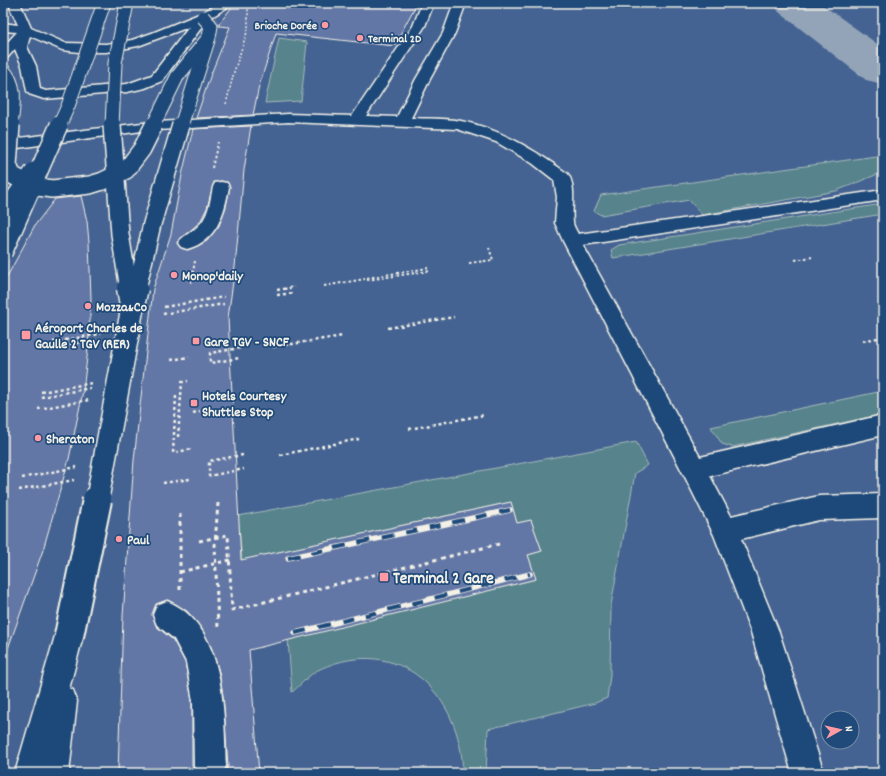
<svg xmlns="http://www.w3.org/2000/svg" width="886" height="776" viewBox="0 0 886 776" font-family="Dekko,sans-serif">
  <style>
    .built { fill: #446492; fill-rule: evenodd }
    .green { fill: #57838c; stroke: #a6baba }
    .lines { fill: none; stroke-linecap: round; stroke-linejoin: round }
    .taxiway { fill: #93a4b8; fill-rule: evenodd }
    .building { fill: #6277a6; stroke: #f4f1e8; fill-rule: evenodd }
    .minor-casing { stroke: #f4f1e8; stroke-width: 3 }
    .major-casing { stroke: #f4f1e8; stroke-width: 3 }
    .path-far3 { stroke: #f4f1e8; stroke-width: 1.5; stroke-dasharray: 2 2; stroke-linecap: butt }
    .path-far2 { stroke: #f4f1e8; stroke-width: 2; stroke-dasharray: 2.5 2.5; stroke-linecap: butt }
    .path-far1 { stroke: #f4f1e8; stroke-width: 2.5; stroke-dasharray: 3 3; stroke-linecap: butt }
    .path { stroke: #f4f1e8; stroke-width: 3; stroke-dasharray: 4 4; stroke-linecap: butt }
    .minor { fill: #1f4a7a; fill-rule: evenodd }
    .major { fill: #1f4a7a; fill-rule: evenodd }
    .rail-casing { stroke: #f4f1e8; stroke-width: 5.5 }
    .rail { stroke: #1f4a7a; stroke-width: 4; stroke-dasharray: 12; stroke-linecap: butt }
    .minor-bridge-far2-casing { stroke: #f4f1e8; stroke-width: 15; stroke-linecap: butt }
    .minor-bridge-far1-casing { stroke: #f4f1e8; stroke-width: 20; stroke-linecap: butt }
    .minor-bridge-casing { stroke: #f4f1e8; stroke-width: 25; stroke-linecap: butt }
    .major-bridge-far3-casing { stroke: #f4f1e8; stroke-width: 15; stroke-linecap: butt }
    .major-bridge-far2-casing { stroke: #f4f1e8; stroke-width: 20; stroke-linecap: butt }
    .major-bridge-far1-casing { stroke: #f4f1e8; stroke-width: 25; stroke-linecap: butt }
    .major-bridge-casing { stroke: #f4f1e8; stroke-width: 32; stroke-linecap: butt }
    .minor-bridge-far2 { stroke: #1f4a7a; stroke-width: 13 }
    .minor-bridge-far1 { stroke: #1f4a7a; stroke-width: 17 }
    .minor-bridge { stroke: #1f4a7a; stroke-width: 22 }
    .major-bridge-far3 { stroke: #1f4a7a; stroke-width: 13 }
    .major-bridge-far2 { stroke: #1f4a7a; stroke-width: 17 }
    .major-bridge-far1 { stroke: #1f4a7a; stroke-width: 22 }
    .major-bridge { stroke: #1f4a7a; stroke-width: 28 }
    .poi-dot { fill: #ff9aa2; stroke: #1f4a7a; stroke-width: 1.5 }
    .labels { text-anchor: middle; stroke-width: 3.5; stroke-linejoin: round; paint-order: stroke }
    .far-poi-label { font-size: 12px; font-weight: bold; fill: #f4f1e8; stroke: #1f4a7a; text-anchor: end }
    .poi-label { font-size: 14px; font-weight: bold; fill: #f4f1e8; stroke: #1f4a7a; text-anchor: start }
    .near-poi-label { font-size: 17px; font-weight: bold; fill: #f4f1e8; stroke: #1f4a7a; text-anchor: start }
  </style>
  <rect width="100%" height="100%" fill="#325787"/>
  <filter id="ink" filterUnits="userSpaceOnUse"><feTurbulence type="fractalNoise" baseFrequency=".025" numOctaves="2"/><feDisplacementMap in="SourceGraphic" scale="8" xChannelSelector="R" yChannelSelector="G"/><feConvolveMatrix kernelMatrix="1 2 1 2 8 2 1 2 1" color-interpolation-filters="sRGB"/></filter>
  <g filter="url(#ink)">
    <path class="built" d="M3,3H883V773H3ZM828,718H852V742H828Z"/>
    <g class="green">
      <path d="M279,38L307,42L301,101L265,103Z"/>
      <path d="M883,155V172L836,191L702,215L689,200L601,215L594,211L601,195Z"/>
      <path d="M883,204V214L613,258L611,250L619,245Z"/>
      <path d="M883,391V414L732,447L722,444L711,427Z"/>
      <path d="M636,442L648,465L635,473L611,605L610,675L607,698L595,703L488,729L486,773H463C461,694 399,633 320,669C310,673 301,685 292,692L288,639L536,579L528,555L542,551L531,520L517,523L511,502L242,560L238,516Z"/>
    </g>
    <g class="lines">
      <path class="taxiway" d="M773,3H820L883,48V84L866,80L779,12Z"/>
    </g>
    <g class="building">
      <path d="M235,3H417L394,46L276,33L259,86L253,115L196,118L211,74L230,27L219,26V24Z"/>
      <path d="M251,126L244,170L235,267L228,318L241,560L511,502L517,523L531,520L542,551L528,555L536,579L249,650L259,773H225L228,766L223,696L219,672L212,649L202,629L187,611L168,600L156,604L152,614L156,626L173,640L185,662L192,701V766L195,773H118L123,616L134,460L153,289L171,234L182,175L193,129ZM221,181L227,182L230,187L226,207L219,226L207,241L198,246L188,250L181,248L177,242L200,222L207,208L214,182Z"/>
      <path d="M81,196L87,221L89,242L91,299L88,349L83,391L69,459L43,550L6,654L3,653V284L35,225L55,199Z"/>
    </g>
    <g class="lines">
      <g class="minor-casing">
        <g id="minor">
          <path d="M8,3H20L31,28L65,43L106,44L132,40L152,33L199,14L220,3H234L207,20L162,81L145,88L127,92L44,99L29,94L27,91L22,66L15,49L8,57L3,58V47L17,32L3,31V23L18,25ZM189,27L152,75L127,84L46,91L40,89L36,66L27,47L30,36L62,50L79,52H106L138,46Z"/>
          <path d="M422,3H434L425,26L366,116L397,117L416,79L443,33L454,3H466L455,33L430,79L411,118C427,119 445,118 461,121C501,129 536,151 568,174C577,188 571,207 573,222C573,226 576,230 578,234L883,190V200L583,245L700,457L883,415V435L710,476L731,516L819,496L883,494V518L819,520L741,539L779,632L824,773H792L751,632L714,535L685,477L563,241L555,223L557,197L554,180L532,163L496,142L457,129L288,122L142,131L3,150V140L142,123L288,114L352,116L413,26Z"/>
          <path d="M221,182L227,183L229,187C224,214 217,241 187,249L181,247L178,243C182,236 191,233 197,227C209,217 210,201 213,187L215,183Z"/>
          <path d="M167,601C226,625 224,712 226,766L223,773H197L194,766L193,701L186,662L174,639L157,625L153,615L157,605Z"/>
          <path d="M62,686L73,690L77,701L69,773H37L47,701L51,690Z"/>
        </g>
      </g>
      <g class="major-casing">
        <path id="major" d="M69,622L79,626L83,636L47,773H15L55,636L59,626Z"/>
      </g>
      <path class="path-far3" d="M226,104L234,72L248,29V8"/>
      <g class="path-far2">
        <path d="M212,168L218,142"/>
        <path d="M795,260L812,257"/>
        <path d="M469,263L493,260L489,248"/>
        <path d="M367,278L428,268"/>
        <path d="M367,280L429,271"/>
        <path d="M191,283L195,261"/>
        <path d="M324,286L365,279"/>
        <path d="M284,289L294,287"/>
      </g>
      <g class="path-far1">
        <path d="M277,290L290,288"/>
        <path d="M277,295L294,293"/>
        <path d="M164,307L224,297"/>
        <path d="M163,314L224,304"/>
        <path d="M388,328L454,317"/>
        <path d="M863,341L882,337"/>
        <path d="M53,342L101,334"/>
        <path d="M52,347L101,339"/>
        <path d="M273,347L343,336"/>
        <path d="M240,348L210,353V363L240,358"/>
        <path d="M3,355L5,354"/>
        <path d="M171,360L189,357"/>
        <path d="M41,392L92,383"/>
        <path d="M176,396L173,453L191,449"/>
        <path d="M41,397L91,388"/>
        <path d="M38,409L89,400"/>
        <path d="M193,413L200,411"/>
        <path d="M409,429L484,415"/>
        <path d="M178,437L182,382L188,381"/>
        <path d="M243,455L209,461V476L244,469"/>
        <path d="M280,455L359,439"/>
        <path d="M22,478L77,467"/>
        <path d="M163,483L190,479"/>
        <path d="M19,490L74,480"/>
      </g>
      <g class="path">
        <path d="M218,503L215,544L218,629"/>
        <path d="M180,514V591"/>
        <path d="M199,541L228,535L232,610L499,544"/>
        <path d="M180,572L230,560"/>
      </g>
      <use href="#minor" class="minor"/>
      <use href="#major" class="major"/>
      <g class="rail-casing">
        <g id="rail">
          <path d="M288,558L510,510"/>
          <path d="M295,633L530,574"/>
        </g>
      </g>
      <use href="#rail" class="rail"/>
      <g class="minor-bridge-far2-casing">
        <g id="minor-bridge-far2">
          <path d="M3,70C18,85 13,106 11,126"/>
          <path d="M153,126L177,77L209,37"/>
          <path d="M181,126L209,37L211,26L203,17"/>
        </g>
      </g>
      <g class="minor-bridge-far1-casing">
        <g id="minor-bridge-far1">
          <path d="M11,125L8,165L12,175L32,186L52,189L90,185L103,181L126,170L142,149L154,125"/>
          <path d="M3,220L16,196L34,171"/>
          <path d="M137,289L152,224L181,125"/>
        </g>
      </g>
      <g class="minor-bridge-casing">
        <path id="minor-bridge" d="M132,310L137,288"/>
      </g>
      <g class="major-bridge-far3-casing">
        <g id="major-bridge-far3">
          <path d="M59,126L68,106L104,3"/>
          <path d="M112,126L115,63L127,3"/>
        </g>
      </g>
      <g class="major-bridge-far2-casing">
        <g id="major-bridge-far2">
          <path d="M112,125L120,234L129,289"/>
          <path d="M3,253L59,125"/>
        </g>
      </g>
      <g class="major-bridge-far1-casing">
        <path id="major-bridge-far1" d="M97,501L132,310L128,288"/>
      </g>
      <g class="major-bridge-casing">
        <path id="major-bridge" d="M69,636L97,500"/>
      </g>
      <use href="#minor-bridge-far2" class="minor-bridge-far2"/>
      <use href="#minor-bridge-far1" class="minor-bridge-far1"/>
      <use href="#minor-bridge" class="minor-bridge"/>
      <use href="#major-bridge-far3" class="major-bridge-far3"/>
      <use href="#major-bridge-far2" class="major-bridge-far2"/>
      <use href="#major-bridge-far1" class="major-bridge-far1"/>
      <use href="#major-bridge" class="major-bridge"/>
    </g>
  </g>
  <g class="poi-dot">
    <circle cx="325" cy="25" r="4"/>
    <circle cx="360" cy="38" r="4"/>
    <circle cx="174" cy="275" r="4"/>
    <circle cx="88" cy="306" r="4"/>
    <rect x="21" y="330" width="10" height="10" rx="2"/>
    <rect x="192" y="337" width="8" height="8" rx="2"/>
    <rect x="190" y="399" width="8" height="8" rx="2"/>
    <circle cx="38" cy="438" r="4"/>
    <circle cx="119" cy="539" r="4"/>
    <rect x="379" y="572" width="10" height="10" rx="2"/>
  </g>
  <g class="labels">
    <g class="far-poi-label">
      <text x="317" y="29">Brioche Dorée</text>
      <text x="368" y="42" text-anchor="start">Terminal 2D</text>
    </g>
    <g class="poi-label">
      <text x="182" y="280">Monop'daily</text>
      <text x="96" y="311">Mozza&amp;Co</text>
      <text x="35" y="332">Aéroport Charles de<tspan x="35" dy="16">Gaulle 2 TGV (RER)</tspan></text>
      <text x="204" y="346">Gare TGV - SNCF</text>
      <text x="202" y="400">Hotels Courtesy<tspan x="202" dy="16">Shuttles Stop</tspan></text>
      <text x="46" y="443">Sheraton</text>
      <text x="127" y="544">Paul</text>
    </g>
    <g class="near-poi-label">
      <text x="393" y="583">Terminal 2 Gare</text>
    </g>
  </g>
  <rect width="886" height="776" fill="none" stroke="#1f4a7a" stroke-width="16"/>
  <rect x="8" y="8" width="870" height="760" fill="none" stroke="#f4f1e8" stroke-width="1.5" filter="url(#ink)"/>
  <g transform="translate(840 730) rotate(82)"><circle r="19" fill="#1f4a7a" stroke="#748da6"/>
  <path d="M0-3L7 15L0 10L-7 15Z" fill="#ff9aa2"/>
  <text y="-6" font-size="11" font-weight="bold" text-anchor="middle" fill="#f4f1e8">N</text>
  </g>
</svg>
